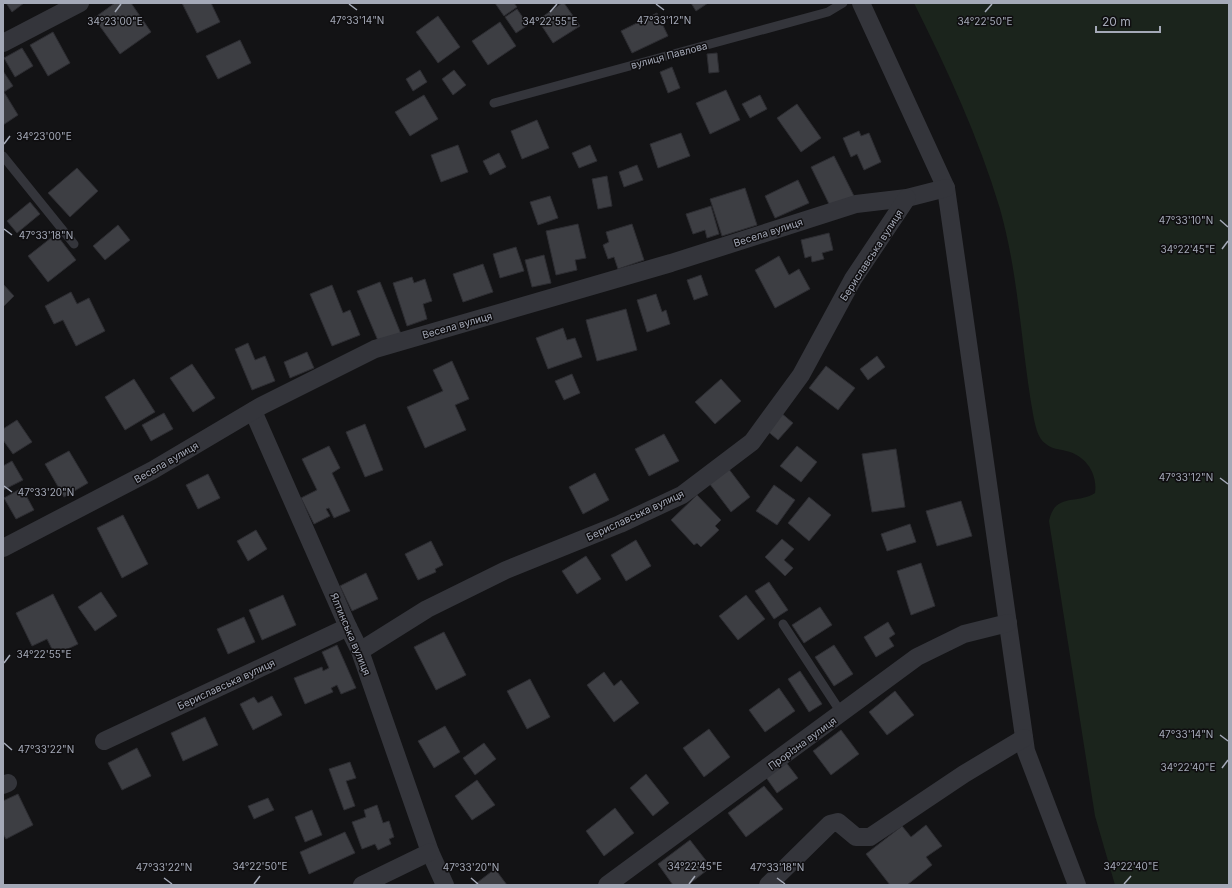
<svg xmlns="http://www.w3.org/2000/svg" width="1232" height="888" viewBox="0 0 1232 888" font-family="Inter,sans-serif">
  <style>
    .green { fill: #1b241c }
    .building { fill: #3d3e43; stroke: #2d2d32 }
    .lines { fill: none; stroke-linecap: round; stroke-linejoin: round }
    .service { stroke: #34353b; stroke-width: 9 }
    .minor { stroke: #34353b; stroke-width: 18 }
    .ticks { fill: none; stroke: #a4a9b7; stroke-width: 1.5 }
    .labels { text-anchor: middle; stroke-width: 3; stroke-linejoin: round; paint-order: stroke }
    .street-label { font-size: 10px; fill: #a4a9b7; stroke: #0f0e10 }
    .ticks-label { font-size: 10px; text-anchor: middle; fill: #a4a9b7; stroke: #0f0e10; stroke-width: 3; stroke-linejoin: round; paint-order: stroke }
  </style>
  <rect width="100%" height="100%" fill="#131315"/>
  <path class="green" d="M914,3H1229V885H1115L1095,816L1049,521C1055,492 1077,505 1095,493C1098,473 1085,455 1066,451C1059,449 1052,449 1046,444C1037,438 1035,424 1033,414C1021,346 1019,276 1000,209C979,138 947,69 914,3Z"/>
  <g class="building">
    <path d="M6,3H24L12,12Z"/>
    <path d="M115,3H131L151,32L120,54L94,18Z"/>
    <path d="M182,3H211L220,22L197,33Z"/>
    <path d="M495,3H514L517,7L504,16Z"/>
    <path d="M562,3H564L580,26L553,43L538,20Z"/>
    <path d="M691,3H708L696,11Z"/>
    <path d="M517,9L528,25L516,33L505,17Z"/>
    <path d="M657,13L668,36L632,53L621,31Z"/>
    <path d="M438,16L460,47L438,63L416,32Z"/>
    <path d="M500,22L516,46L488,65L472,41Z"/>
    <path d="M53,32L70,63L48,76L30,45Z"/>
    <path d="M240,40L251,63L218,79L206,56Z"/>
    <path d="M22,48L33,66L15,77L4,58Z"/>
    <path d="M717,53L719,72L709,73L707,54Z"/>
    <path d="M672,67L680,88L668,93L660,72Z"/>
    <path d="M420,70L427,82L413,91L406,79Z"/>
    <path d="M454,70L466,85L453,95L442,79Z"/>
    <path d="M3,71L13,86L4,92L18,115L3,125Z"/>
    <path d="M726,90L740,120L710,134L696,103Z"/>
    <path d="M424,95L438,119L410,136L395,112Z"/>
    <path d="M760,95L767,109L750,118L742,104Z"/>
    <path d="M797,104L821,138L801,152L777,118Z"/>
    <path d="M537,120L549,148L522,159L511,131Z"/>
    <path d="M859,131L861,136L869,133L881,162L864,170L857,154L851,157L843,138Z"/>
    <path d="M681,133L690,156L658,168L650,144Z"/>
    <path d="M458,145L468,172L441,182L431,155Z"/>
    <path d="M590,145L597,161L579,168L572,153Z"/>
    <path d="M499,153L506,167L490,175L483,161Z"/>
    <path d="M834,156L855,198L832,210L811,167Z"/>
    <path d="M637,165L643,180L624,187L619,172Z"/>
    <path d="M77,168L98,191L70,217L48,193Z"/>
    <path d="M607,176L612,206L598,209L592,179Z"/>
    <path d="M798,180L809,203L775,218L765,196Z"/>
    <path d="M745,188L757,225L722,236L710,199Z"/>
    <path d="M550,196L558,218L538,225L530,202Z"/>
    <path d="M30,202L40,214L17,233L7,221Z"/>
    <path d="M711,206L719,234L707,238L705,230L693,234L686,214Z"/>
    <path d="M578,224L586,258L575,260L577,270L556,275L546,231Z"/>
    <path d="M632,224L644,260L618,269L614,257L608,259L603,245L609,242L606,232Z"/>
    <path d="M118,225L130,240L105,260L93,246Z"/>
    <path d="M829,233L833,250L822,253L824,259L812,262L811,256L805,258L801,240Z"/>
    <path d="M56,234L76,260L48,282L28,256Z"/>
    <path d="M516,247L524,271L500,278L493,254Z"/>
    <path d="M544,255L551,283L532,287L525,260Z"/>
    <path d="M779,256L789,275L799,269L810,289L775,308L755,270Z"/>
    <path d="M483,264L493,292L463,302L453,274Z"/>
    <path d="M701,275L708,295L694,300L687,280Z"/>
    <path d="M412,277L414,283L425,279L432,301L423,304L427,319L407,326L393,283Z"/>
    <path d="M380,282L401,334L379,343L357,291Z"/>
    <path d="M3,284L14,296L3,307Z"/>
    <path d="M332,285L343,313L350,310L360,335L332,346L310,294Z"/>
    <path d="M71,292L77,304L89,298L105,331L76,346L63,320L54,324L45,306Z"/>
    <path d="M656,294L662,312L666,310L670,324L647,332L637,300Z"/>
    <path d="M626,309L637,350L597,361L586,320Z"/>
    <path d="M563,328L567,340L575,338L582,357L548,369L536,338Z"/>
    <path d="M248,343L255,360L265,356L275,381L252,390L235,349Z"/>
    <path d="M307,352L314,368L290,378L284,362Z"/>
    <path d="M877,356L885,367L868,380L860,369Z"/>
    <path d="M452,361L469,399L455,405L466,430L425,448L407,407L443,391L433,370Z"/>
    <path d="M192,364L215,398L193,412L170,378Z"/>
    <path d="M826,366L855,388L838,410L809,388Z"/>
    <path d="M572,374L580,393L564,400L555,381Z"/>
    <path d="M134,379L155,412L125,430L105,397Z"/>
    <path d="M721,379L741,401L715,424L695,402Z"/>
    <path d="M780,412L793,423L778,440L765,429Z"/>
    <path d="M164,413L173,429L151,441L142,425Z"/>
    <path d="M17,420L32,442L13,454L3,440V429Z"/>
    <path d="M365,424L383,470L365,477L346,432Z"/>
    <path d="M664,434L679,461L649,476L635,449Z"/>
    <path d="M329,446L340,468L332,473L350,511L334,518L329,508L326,509L330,516L314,524L301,498L317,490L302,459Z"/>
    <path d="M797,446L817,462L801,482L780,466Z"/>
    <path d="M896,449L905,507L872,512L862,454Z"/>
    <path d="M69,451L88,483L64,497L45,464Z"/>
    <path d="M12,461L23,480L3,490V466Z"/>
    <path d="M728,468L750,497L731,512L709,483Z"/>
    <path d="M595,473L609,500L583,514L569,487Z"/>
    <path d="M208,474L220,498L198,509L186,485Z"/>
    <path d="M774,485L795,500L777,525L756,511Z"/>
    <path d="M22,488L34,510L16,519L4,498Z"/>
    <path d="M697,495L721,520L715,526L719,530L701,547L697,543L694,545L671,520Z"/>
    <path d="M809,497L831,515L809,541L788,523Z"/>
    <path d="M961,501L972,536L937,546L926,511Z"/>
    <path d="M123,515L148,564L122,578L97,528Z"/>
    <path d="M910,524L916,542L887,551L881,534Z"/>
    <path d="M256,530L267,549L248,561L237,541Z"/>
    <path d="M782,539L794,549L784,560L793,568L785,576L765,557Z"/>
    <path d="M636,540L651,566L626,581L611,555Z"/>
    <path d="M431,541L443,565L435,569L436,572L418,580L405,554Z"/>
    <path d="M586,556L601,579L577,594L562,571Z"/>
    <path d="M921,563L935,606L911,615L897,571Z"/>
    <path d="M366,573L378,599L352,611L340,586Z"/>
    <path d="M769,582L788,610L774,619L755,591Z"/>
    <path d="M101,592L117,616L95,631L78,607Z"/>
    <path d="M53,594L78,644L55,655L47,639L32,646L16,613Z"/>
    <path d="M283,595L296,625L262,640L249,610Z"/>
    <path d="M746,595L765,619L738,640L719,616Z"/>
    <path d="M820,607L832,625L804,643L792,625Z"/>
    <path d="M244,617L255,642L228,654L217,629Z"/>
    <path d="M888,622L895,634L889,638L894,646L876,657L864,637Z"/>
    <path d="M444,632L466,675L436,690L414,647Z"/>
    <path d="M337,645L356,688L341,694L337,685L331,688L333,692L305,704L294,678L322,667L323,671L329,668L322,652Z"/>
    <path d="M834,645L853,674L834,686L815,657Z"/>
    <path d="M800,671L822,704L809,712L788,679Z"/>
    <path d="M604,672L614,686L621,680L639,703L614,722L587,685Z"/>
    <path d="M530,679L550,717L527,729L507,691Z"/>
    <path d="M779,688L795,711L765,732L749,710Z"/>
    <path d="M895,691L914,715L887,735L869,712Z"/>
    <path d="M272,696L282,715L253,730L240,704L254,697L258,703Z"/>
    <path d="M205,717L218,745L183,761L171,733Z"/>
    <path d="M445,726L460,752L434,768L418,741Z"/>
    <path d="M709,729L730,757L704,777L683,748Z"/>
    <path d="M841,730L859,754L831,775L813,751Z"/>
    <path d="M484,743L496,759L475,775L463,758Z"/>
    <path d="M137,748L151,776L122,790L108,763Z"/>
    <path d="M785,761L798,778L777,793L765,776Z"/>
    <path d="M350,762L356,778L346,781L355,806L344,810L329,769Z"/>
    <path d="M646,774L669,803L653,816L630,788Z"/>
    <path d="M477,780L495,805L472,820L455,796Z"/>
    <path d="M764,786L783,809L746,837L728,813Z"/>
    <path d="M18,794L33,825L6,839L3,834V801Z"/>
    <path d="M268,798L274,810L254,819L248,806Z"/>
    <path d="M377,805L383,823L389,821L394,837L389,839L391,844L378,850L375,844L362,849L352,822L366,817L364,810Z"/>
    <path d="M615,808L634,833L604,856L586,831Z"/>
    <path d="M312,810L322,835L305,842L295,817Z"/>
    <path d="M926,825L942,846L926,857L932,865L907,885H890L866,854L902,826L911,837Z"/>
    <path d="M345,832L355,853L309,874L300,852Z"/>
    <path d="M690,840L711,867L688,885H673L658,864Z"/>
    <path d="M495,869L507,885H474Z"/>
  </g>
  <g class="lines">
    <g class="service">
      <path d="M494,103L828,12L843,3"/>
      <path d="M3,156L74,244"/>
      <path d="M783,624L842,714"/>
    </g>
    <g class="minor">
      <path d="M861,3L946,188L1026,751L1077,885"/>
      <path d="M3,43L80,3"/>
      <path d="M253,411L348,627L360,651L430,852L445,885"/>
      <path d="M3,548L153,470L261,406L375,349L671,263L856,204L907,198L946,188"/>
      <path d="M360,651L427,609L506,570L620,524L682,495L752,442L801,375L853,279L907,198"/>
      <path d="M104,741L348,627"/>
      <path d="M3,785L8,783"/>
      <path d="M362,885L430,852"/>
      <path d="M607,885L917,657L964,634L1008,623"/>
      <path d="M768,885L830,824L838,822L856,837H870L964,774L1024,738"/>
    </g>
  </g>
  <path class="ticks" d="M349,4L357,10M656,4L664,10M115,12L121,4M550,12L557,4M985,12L992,4M4,144L10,136M1220,220L1228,227M4,229L12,235M1222,249L1228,241M1220,478L1228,484M4,486L12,492M4,663L10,655M1220,735L1228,741M4,743L12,750M1222,768L1228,760M164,878L172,884M471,878L478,884M777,878L785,884M254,884L260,876M689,884L695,876M1124,884L1131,876"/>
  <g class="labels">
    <g class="street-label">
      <text transform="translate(669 55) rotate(-15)" y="4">вулиця Павлова</text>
      <text transform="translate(768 232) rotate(-18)" y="4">Весела вулиця</text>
      <text transform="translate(871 255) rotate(-57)" y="4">Бериславська вулиця</text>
      <text transform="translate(457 325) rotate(-16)" y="4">Весела вулиця</text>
      <text transform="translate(166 462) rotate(-30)" y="4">Весела вулиця</text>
      <text transform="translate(635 515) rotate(-25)" y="4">Бериславська вулиця</text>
      <text transform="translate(351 634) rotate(67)" y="4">Ялтинська вулиця</text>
      <text transform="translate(226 684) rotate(-25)" y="4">Бериславська вулиця</text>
      <text transform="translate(802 743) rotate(-36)" y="4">Прорізна вулиця</text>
    </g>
  </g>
  <g class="ticks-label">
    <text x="357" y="24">47°33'14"N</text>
    <text x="664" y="24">47°33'12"N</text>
    <text x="115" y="25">34°23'00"E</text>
    <text x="550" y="25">34°22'55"E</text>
    <text x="985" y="25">34°22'50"E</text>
    <text x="44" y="140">34°23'00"E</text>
    <text x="1186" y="224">47°33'10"N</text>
    <text x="46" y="239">47°33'18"N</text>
    <text x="1188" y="253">34°22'45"E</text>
    <text x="1186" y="481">47°33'12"N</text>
    <text x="46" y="496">47°33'20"N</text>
    <text x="44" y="658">34°22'55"E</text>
    <text x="1186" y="738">47°33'14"N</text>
    <text x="46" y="753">47°33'22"N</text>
    <text x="1188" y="771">34°22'40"E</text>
    <text x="260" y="870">34°22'50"E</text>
    <text x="695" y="870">34°22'45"E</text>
    <text x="1131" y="870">34°22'40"E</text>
    <text x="164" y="871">47°33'22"N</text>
    <text x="471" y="871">47°33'20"N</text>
    <text x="777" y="871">47°33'18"N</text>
  </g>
  <rect width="1232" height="888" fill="none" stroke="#a4a9b7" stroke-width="8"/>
  <path d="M1096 26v6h64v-6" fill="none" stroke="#a4a9b7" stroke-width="2"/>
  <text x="1102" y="26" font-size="12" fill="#a4a9b7" stroke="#0f0e10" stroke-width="3" paint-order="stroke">20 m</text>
</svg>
